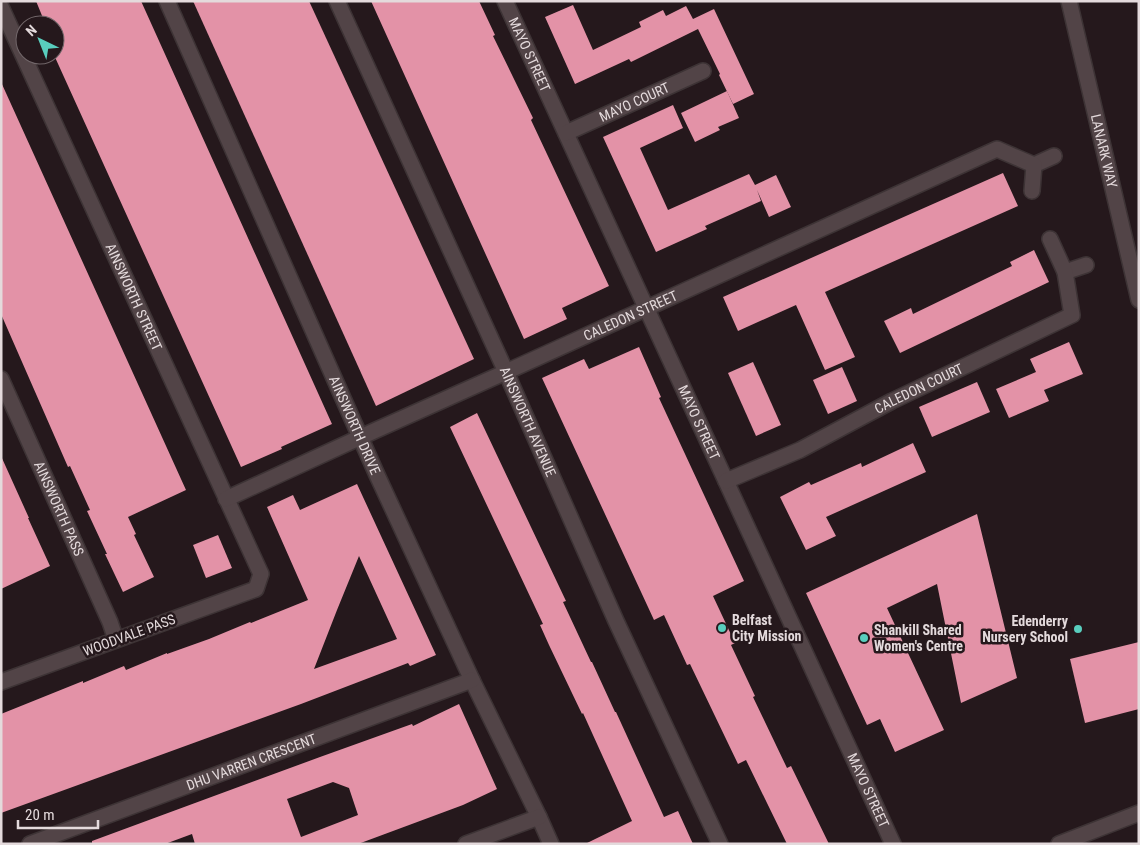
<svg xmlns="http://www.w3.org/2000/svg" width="1140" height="845" viewBox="0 0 1140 845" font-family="'Roboto Condensed',sans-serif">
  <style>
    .building { fill: #e392a7; fill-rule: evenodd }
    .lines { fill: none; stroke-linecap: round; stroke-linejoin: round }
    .minor-casing { stroke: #3d3335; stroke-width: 18 }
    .tertiary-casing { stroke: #3d3335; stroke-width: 18 }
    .minor { stroke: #524447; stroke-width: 15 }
    .tertiary { stroke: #524447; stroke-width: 15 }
    .poi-dot { fill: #59cebe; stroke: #25181c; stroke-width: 2 }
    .labels { text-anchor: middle; stroke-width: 5; stroke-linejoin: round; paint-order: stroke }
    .street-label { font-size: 14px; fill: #e4dadc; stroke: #25181c }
    .poi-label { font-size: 14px; font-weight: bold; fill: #e4dadc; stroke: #25181c; text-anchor: start }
  </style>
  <rect width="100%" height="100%" fill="#25181c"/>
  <g class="building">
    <path d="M36,1H141L332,424L281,447L282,449L241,467L54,55H55V25H42L45,23Z"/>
    <path d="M193,1H309L474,359L376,406Z"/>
    <path d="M371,1H479L495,35L493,36L533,118L531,120L609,286L562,308L567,319L524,339Z"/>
    <path d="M573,5L593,50L641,27L639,22L663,10L666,16L686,6L693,19L714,9L754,94L733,104L719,75L720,74L698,29L631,62L629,59L575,84L545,17Z"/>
    <path d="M1,82L186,490L128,517L136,534L134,535L154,577L123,592L105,554H107L87,511L90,510L70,466L68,467L1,314Z"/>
    <path d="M727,91L739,118L718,127L720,130L695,142L681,113Z"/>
    <path d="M673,105L683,128L640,148L668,210L749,174L755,185L776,175L791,207L769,217L757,190L761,201L705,226L707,229L656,252L603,137Z"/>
    <path d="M1003,173L1018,206L825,292L855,357L825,370L796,305L738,331L723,297Z"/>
    <path d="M1034,250L1049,282L900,353L884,321L911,308L913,314L1012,266L1010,262Z"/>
    <path d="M1069,342L1083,374L1044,390L1049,401L1009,418L996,389L1036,372L1030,359Z"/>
    <path d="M639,347L661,397L659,398L744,581L713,596L735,643L731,645L755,696L753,697L787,768L791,766L829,844H787L746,760L738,764L690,664L687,665L664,615L654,620L542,378L584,359L589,369Z"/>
    <path d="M753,362L781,425L756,436L728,373Z"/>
    <path d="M842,367L857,401L828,414L813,380Z"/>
    <path d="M977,382L990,412L932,437L919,407Z"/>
    <path d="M477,413L566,601L563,602L591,662H592L615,712H616L664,817L678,811L693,844H585L632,821L583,713L582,714L549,645L540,625L543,624L450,427Z"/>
    <path d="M913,443L926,472L826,517L836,536L806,550L780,497L809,482L811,485L861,463L862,467Z"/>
    <path d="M1,456L29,518H28L50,566L1,589Z"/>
    <path d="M357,484L436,655L410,666L408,663L301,704L1,813V714L83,681V683L124,666L126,670L167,653V654L209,639L250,622L251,623L308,600L267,507L293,495L300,510ZM359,556L397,639L314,669L337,610Z"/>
    <path d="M977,514L1017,678L961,703L937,584L887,608L944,730L895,752L880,719L867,725L806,593Z"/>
    <path d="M218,535L232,568L206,578L193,545Z"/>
    <path d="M1139,642V709L1085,723L1070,659Z"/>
    <path d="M459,704L497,789L463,805L358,844H195L192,834L165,844H92V841L320,757L412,724L413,726ZM333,782L349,788L358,815L301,837L287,799Z"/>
  </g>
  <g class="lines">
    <g class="minor-casing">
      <g id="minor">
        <path id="s1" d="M167,1L377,475L472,680L539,817L551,844"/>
        <path id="s2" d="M337,1L506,372L616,621L720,844"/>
        <path id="s3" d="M505,1L893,844"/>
        <path id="s4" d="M1,7L261,574L256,589L1,682"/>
        <path id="s5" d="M566,133L703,71"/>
        <path d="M1034,165L1054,156"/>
        <path d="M1065,272L1086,265"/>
        <path id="s6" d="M1,379L110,622L116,640"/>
        <path id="s7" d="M726,481L800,450L892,401L1072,315L1065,272L1050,239"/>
        <path id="s8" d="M226,499L374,431L506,372L997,149L1034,165L1032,191"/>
        <path id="s9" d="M30,844L472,680"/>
        <path d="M466,844L539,817"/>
        <path d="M1059,844L1139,813"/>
      </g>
    </g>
    <g class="tertiary-casing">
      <g id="tertiary">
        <path id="s10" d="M1069,1L1139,300"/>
      </g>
    </g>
    <use href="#minor" class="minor"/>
    <use href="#tertiary" class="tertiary"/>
  </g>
  <g class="poi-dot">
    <circle cx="722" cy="628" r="5"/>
    <circle cx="1078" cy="629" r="5"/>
    <circle cx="864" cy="638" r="5"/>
  </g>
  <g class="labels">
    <g class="street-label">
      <text dy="5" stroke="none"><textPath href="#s3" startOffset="59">MAYO STREET</textPath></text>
      <text dy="5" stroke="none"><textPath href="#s5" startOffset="75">MAYO COURT</textPath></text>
      <text dy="5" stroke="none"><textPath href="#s10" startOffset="154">LANARK WAY</textPath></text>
      <text dy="5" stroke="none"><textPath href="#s4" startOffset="319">AINSWORTH STREET</textPath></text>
      <text dy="5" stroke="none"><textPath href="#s8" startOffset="444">CALEDON STREET</textPath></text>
      <text dy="5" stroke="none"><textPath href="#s7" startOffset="214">CALEDON COURT</textPath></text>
      <text dy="5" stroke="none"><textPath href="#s2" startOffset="462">AINSWORTH AVENUE</textPath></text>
      <text dy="5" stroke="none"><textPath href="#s3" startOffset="464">MAYO STREET</textPath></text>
      <text dy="5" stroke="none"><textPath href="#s1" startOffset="464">AINSWORTH DRIVE</textPath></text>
      <text dy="5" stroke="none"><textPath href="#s6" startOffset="142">AINSWORTH PASS</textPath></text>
      <text transform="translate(129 635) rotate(-20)" y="5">WOODVALE PASS</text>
      <text dy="5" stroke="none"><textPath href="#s9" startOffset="236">DHU VARREN CRESCENT</textPath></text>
      <text dy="5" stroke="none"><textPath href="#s3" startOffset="869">MAYO STREET</textPath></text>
    </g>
    <g class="poi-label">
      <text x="732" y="625">Belfast<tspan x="732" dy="16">City Mission</tspan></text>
      <text x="1068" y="626" text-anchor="end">Edenderry<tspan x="1068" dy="16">Nursery School</tspan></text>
      <text x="874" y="635">Shankill Shared<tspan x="874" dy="16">Women's Centre</tspan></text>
    </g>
  </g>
  <rect width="1140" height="845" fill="none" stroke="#e4dadc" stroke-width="5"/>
  <g transform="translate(40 40) rotate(317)"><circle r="24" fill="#25181c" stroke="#716669"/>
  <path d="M0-4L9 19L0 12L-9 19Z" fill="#59cebe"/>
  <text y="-8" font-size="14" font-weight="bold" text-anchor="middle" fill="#e4dadc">N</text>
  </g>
  <path d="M18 820v8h80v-8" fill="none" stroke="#e4dadc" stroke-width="2.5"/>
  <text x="25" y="820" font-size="15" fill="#e4dadc" stroke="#25181c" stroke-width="4" paint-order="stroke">20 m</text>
</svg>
